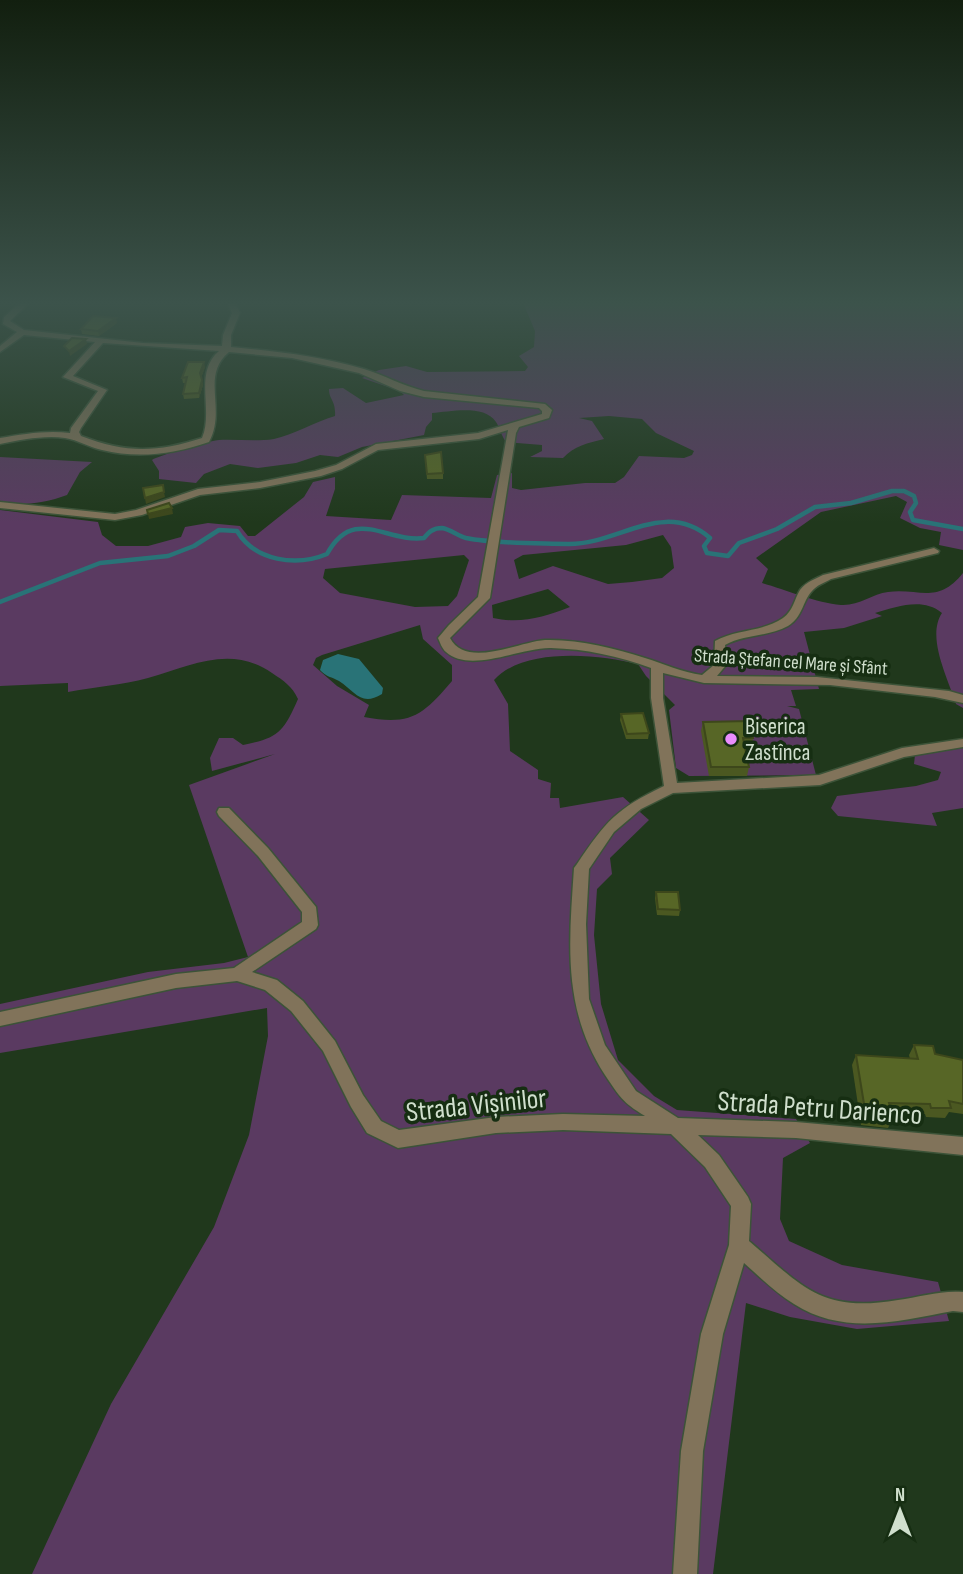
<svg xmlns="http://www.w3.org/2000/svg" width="963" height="1574" viewBox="0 0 963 1574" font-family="'Sofia Sans Condensed',sans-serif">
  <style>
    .green { fill: #5a3a61; fill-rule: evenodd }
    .water { fill: #297377 }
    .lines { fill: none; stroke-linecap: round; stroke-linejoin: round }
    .stream { stroke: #297377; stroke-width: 4.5 }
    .minor-casing { stroke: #3c5338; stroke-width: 3 }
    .minor { fill: #81735a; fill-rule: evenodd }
    .wall { fill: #4b5821 }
    .shaded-wall { fill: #3d471b }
    .building { fill: #576626; stroke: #3d471b; stroke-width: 2 }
    .poi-dot { fill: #ea8dfd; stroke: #162e12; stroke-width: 2.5 }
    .labels { text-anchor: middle; stroke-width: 7; stroke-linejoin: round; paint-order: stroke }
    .far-street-label { font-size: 19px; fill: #d0dfcd; stroke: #162e12 }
    .poi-label { font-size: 23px; fill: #d0dfcd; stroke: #162e12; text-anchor: start }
    .near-street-label { font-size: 28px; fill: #d0dfcd; stroke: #162e12 }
  </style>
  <rect width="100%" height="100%" fill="#20381c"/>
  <g class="green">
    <path d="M520,302H963V550L939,545L941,532L920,528L900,518L907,502L896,496L821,512L756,558L768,569L762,583C786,590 817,603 841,605C859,606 872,594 888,592C920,588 937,605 963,573V708L956,704C948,678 926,637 942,613C922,597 897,607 875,613L882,616L844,628L804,632L819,689L791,690L796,706H787L799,709L816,775L689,776L676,768L669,710L675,705L646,676L638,664C598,654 524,647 494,680L508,704L510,751L538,770V779L551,783L550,798H559L560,808L623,797L649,820L610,858L612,874L597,889L594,935L601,1004L618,1060L654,1096L677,1110L796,1119L810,1143L783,1158L780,1219L789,1241L842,1265L938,1282L949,1321L857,1329L790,1317L746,1303L713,1574H32L111,1404L214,1227L249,1135L268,1036L267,1008L0,1053V1004L148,972L224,963L248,957L189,785L275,754L212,771L210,758L219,738H233L243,745C278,738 283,733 298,699C292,686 284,681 272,673C230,644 191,666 148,678C122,685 94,687 68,692V683L0,686V510L98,522L102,535L116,546H148L181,537L185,527L208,523L240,526L248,536H255L304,497L313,482L335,477V489L326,516L391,520L402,495L491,498L497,475L512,473V488L521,490L585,483H615L624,477L639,456L684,458L692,455L694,451L656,433L642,419L609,416L579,418L592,421L604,439C588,443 574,446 563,458L530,457L542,451V445L506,442C501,435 500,428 496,422C484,404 450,412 432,413V420L426,427L424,435L362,447L338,457L320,455L296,463L258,468L230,464L204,474L196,483L159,479V471L152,460C157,456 212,440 219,440C237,439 255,442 274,439C293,435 315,422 335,416C336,400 329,400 329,389L343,388L366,403L404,395L400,391L362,378L379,370L406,366L427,372L525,371L528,367L519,356L534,347L535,331L524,305ZM663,535L671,547L674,568L662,578L632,582L608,584L553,566L519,579L514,560L523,555L626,545ZM464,555L469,560L457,596L448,606L415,607L340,593L323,578L325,569ZM548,589L570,607C544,617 521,624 493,618L492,605ZM420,625L423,639L452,665V681C423,715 411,726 364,717L369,705L337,686L313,665L316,658L322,655Z"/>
    <path d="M0,457L92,462L80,472L67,495C46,503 23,506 0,503Z"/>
    <path d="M963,747V808L932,813L937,826L838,816L831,808L837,796L916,786L938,780L941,772L914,764L915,755Z"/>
  </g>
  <path class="water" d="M338,654L359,659L383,688L382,694C361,707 356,692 339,681C332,677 326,677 320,670L323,660Z"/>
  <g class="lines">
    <path class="stream" d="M0,602L100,563L168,556L194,546L219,530L237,531C255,561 296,567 327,554C354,505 386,543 424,538C429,532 433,528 442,528C450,529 458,536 466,538C495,544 538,543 568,544C618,545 664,498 710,538L704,546L707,553L728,556L739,543L777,529L815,507L851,503L892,491H904L914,496L916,503L910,512L913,520L963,529"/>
    <g class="minor-casing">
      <path id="minor" d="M21,302H30L10,321L24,330L143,343L222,346L223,335L232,313L227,302H235L240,313L231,335V347C275,351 320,356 364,369C384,375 403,386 424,391L545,404L552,410L549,418L519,427L516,433L490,598L450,638C466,669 518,642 545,640C578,639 614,648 645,658C664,664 682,672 702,675L714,665L715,641C736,629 763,632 783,618C793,611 794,600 800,590C806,582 815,579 823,575L934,548L939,551L938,553L831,579C824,583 817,585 812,591C802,602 803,617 788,626C768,637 744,634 725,645L727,664L717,676L817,677L949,691L963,695V703L935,697L830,685L704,683L663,673V698L677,783L819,775L902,748L963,739V747L904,757L820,785L673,793L641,809L614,832L589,869L586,924L589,999L605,1045L636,1091L678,1118L796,1122L963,1137V1155L796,1138L698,1135L719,1155L748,1197L751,1204L749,1241C803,1287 821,1313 898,1300C919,1297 942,1290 963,1292V1312L953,1311C899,1321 844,1336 794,1304C776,1293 760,1277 744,1263L723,1334L703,1451L697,1574H673L681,1451L701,1334L729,1245L731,1206L705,1167L671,1134L563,1130L496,1133L398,1148L367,1133L351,1107L323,1051L291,1011L265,990L237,981L176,988L0,1026V1012L176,974L234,968L302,922V912L258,856L219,816L217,812L219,808H229L268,848L316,907L318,925L316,929L252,972L277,980L303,1001L335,1041L363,1095L381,1121L399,1130L496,1117L563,1114L645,1116C622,1102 620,1097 605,1075C562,1009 569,943 574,868L577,864C606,821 616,809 664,786L651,698V668C619,656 585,649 551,648C522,647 470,674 446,652C442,649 440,642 438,638L449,625L478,597L508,430L479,439L378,450L342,469L321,476L260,488L200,495L142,515L115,520L0,508V502L115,514L136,510L198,489L260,482L315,471L336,465L376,444L478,433L542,414V411L539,408L424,397L400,391L359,373L292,358L229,352C200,376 227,409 209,442C174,454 138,459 102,450C89,447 78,440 65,438C44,435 21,440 0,444V438C23,434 47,430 70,433L71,428L98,391L63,377L95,342L24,335L0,352V346L17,332L3,324L4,317ZM103,343L219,351C193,373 214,410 202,438C156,453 125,453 81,436L79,432L81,428L107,390L73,376Z"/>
    </g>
    <use href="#minor" class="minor"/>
  </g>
  <g class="wall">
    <path d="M117,323L99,336L82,334L81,329Z"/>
    <path d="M205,367L201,378L203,385L199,398L184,399L183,394L186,383H183L182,378Z"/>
    <path d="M425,455L443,473V479H427Z"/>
    <path d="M621,714L649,733L648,739H626L620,720Z"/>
    <path d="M703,722L753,738L751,748H745L749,767L747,776H709L701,731Z"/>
    <path d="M656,892L680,910L679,916L657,915L655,898Z"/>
    <path d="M914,1045L935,1054L963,1060V1114L949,1112L945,1118L926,1117L925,1114L892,1113L893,1118L888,1128L861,1125L852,1065L856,1055L910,1059L909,1055Z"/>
  </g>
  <g class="shaded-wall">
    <path d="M116,318L117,323L99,336L98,331Z"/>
    <path d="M86,339L87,344L70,356L69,351Z"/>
    <path d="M204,362L205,367L201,378L200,373Z"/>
    <path d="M202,380L203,385L199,398V393Z"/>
    <path d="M164,492L165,497L146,504L145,498Z"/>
    <path d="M172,508L173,514L149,519L148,514Z"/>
  </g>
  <g class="building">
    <path d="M93,316L116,318L98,331L81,329Z"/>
    <path d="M72,338L86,339L69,351L64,346Z"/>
    <path d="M188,362H204L200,373L202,380L199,393L183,394L187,377L182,378Z"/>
    <path d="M441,452L443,473L427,474L425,455Z"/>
    <path d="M163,485L164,492L145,498L143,488Z"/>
    <path d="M169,503L172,508L148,514L147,510Z"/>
    <path d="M643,713L649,733L627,734L621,714Z"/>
    <path d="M749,721L753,738H743L749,767H711L703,722Z"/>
    <path d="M656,892H678L680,910L658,909Z"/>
    <path d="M914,1045L933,1046L935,1054L963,1060V1104L949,1101L951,1108H931L930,1104L889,1103L893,1118L866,1116L856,1055L918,1059Z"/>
  </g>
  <linearGradient id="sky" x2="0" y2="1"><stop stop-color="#121f0f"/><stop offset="0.58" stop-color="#3c534b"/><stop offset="1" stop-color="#3c534b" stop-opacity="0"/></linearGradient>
  <rect width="963" height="523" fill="url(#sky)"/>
  <circle class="poi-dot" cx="731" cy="739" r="7"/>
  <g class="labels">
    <g class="far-street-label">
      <text transform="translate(791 661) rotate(4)" y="7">Strada Ștefan cel Mare și Sfânt</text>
    </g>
    <g class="poi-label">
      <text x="745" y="734">Biserica<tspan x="745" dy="26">Zastînca</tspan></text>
    </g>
    <g class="near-street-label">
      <text transform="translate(476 1104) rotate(-6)" y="10">Strada Vișinilor</text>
      <text transform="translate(820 1107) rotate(4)" y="10">Strada Petru Darienco</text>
    </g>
  </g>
  <g transform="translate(900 1511)" stroke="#162e12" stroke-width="5" paint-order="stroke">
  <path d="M0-5L12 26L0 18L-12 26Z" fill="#d0dfcd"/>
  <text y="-10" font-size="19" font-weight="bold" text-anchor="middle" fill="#d0dfcd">N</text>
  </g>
</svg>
